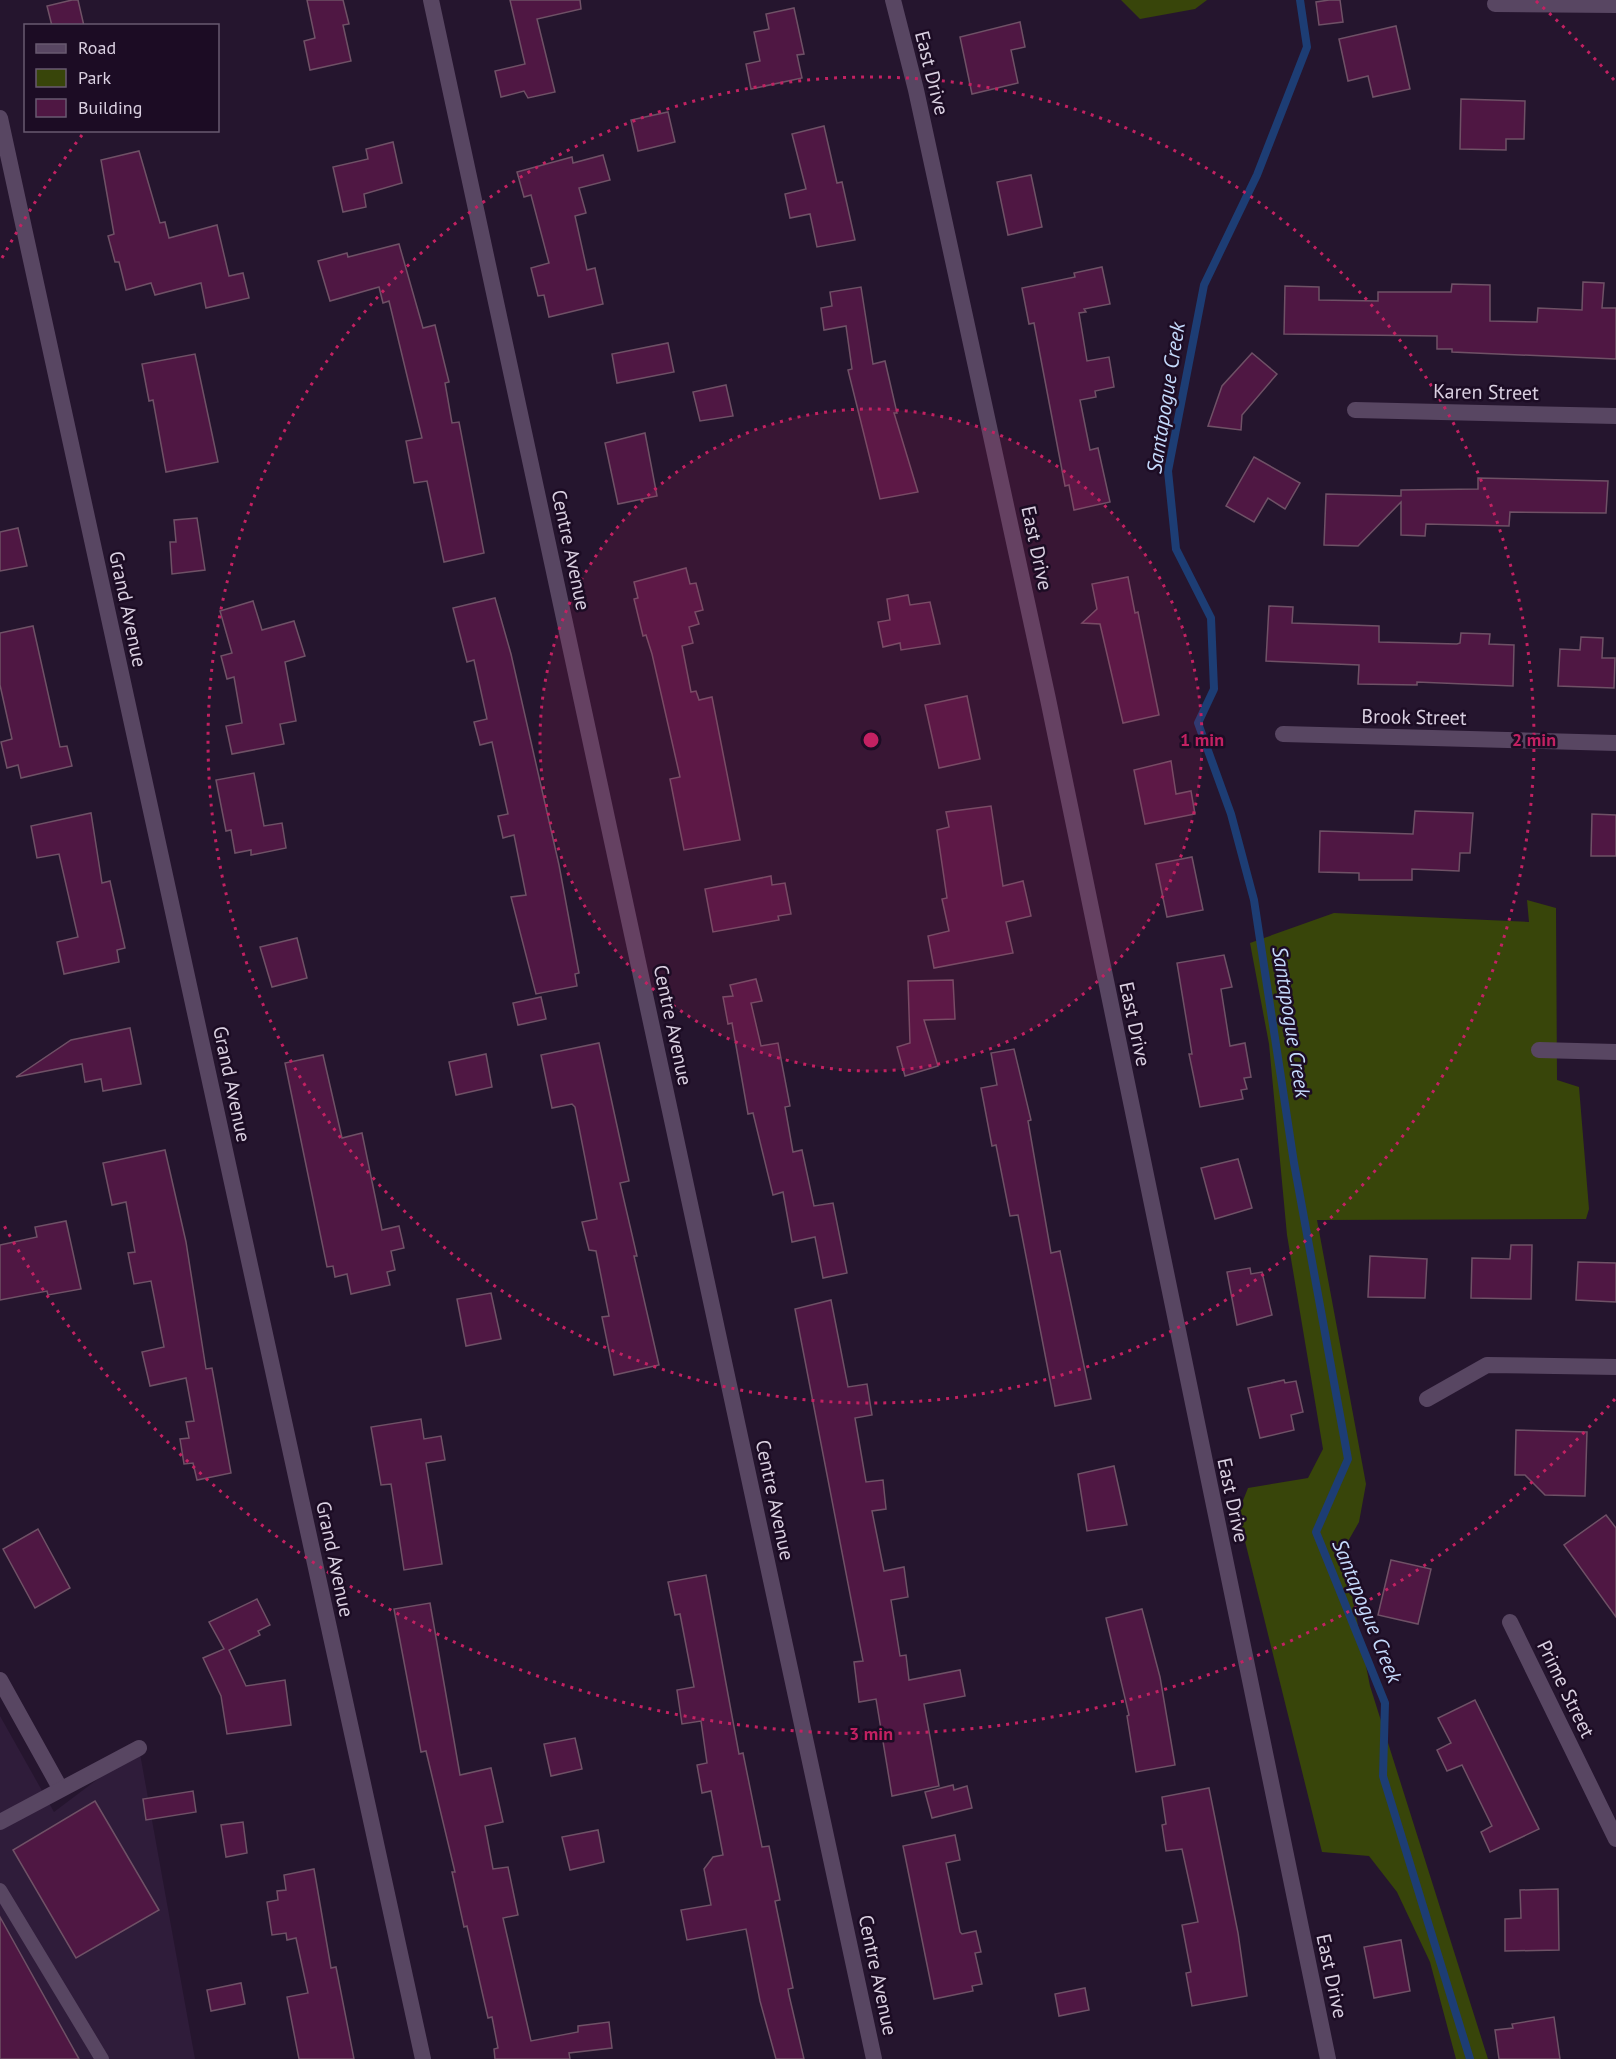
<svg xmlns="http://www.w3.org/2000/svg" width="1616" height="2059" viewBox="0 0 1616 2059" font-family="'PT Sans',sans-serif">
  <style>
    .built { fill: #2f1c3a }
    .green { fill: #38450a }
    .lines { fill: none; stroke-linecap: round; stroke-linejoin: round }
    .stream { stroke: #1d3d74; stroke-width: 8 }
    .building { fill: #4f1743; stroke: #6f5166; stroke-width: 1.5 }
    .service { stroke: #584662; stroke-width: 14 }
    .minor { stroke: #584662; stroke-width: 16 }
    .ring { fill: none; stroke: #c32162; stroke-width: 3; stroke-dasharray: 3 6 }
    .labels { text-anchor: middle; stroke-width: 5; stroke-linejoin: round; paint-order: stroke }
    .street-label { font-size: 20px; fill: #dad0e1; stroke: #1c0c24 }
    .water-label { font-size: 21px; font-style: italic; fill: #c5dafc; stroke: #1c0c24 }
    .centre { fill: #c32162; stroke: #1c0c24; stroke-width: 3 }
    .ring-label { font-size: 18px; text-anchor: middle; font-weight: bold; fill: #c32162; stroke: #1c0c24; stroke-width: 5; stroke-linejoin: round; paint-order: stroke }
  </style>
  <rect width="100%" height="100%" fill="#25152e"/>
  <path class="built" d="M0,1716L54,1812L139,1748L195,2059H0Z"/>
  <g class="green">
    <path d="M1121,0H1207L1195,9L1140,19Z"/>
    <path d="M1527,900L1556,908L1557,1080L1579,1087L1589,1209L1586,1219L1317,1220L1366,1484L1359,1522L1343,1550L1370,1686L1488,2059H1456L1430,1962L1397,1892L1369,1856L1322,1852L1238,1513L1248,1488L1308,1478L1323,1449L1287,1235L1269,1044L1250,943L1334,913L1529,922Z"/>
  </g>
  <g class="lines">
    <path class="stream" d="M1300,0L1307,47L1257,175L1204,285L1168,471L1176,549L1211,618L1214,689L1198,723L1231,814L1254,900L1294,1163L1348,1459L1316,1532L1385,1703L1383,1776L1470,2059"/>
  </g>
  <g class="building">
    <path d="M72,0H78L84,26H52L47,6Z"/>
    <path d="M307,0H343L349,24L343,25L351,61L310,70L304,41L315,38Z"/>
    <path d="M510,0H580L581,9L537,19L555,92L528,98L524,91L501,97L495,71L525,64Z"/>
    <path d="M1329,0H1340L1343,22L1319,25L1316,2Z"/>
    <path d="M794,8L804,54L797,55L802,78L751,89L746,64L760,61L754,32L769,29L766,14Z"/>
    <path d="M1020,22L1025,47L1011,50L1018,83L972,94L960,37Z"/>
    <path d="M1396,26L1410,89L1373,97L1368,76L1348,81L1339,39Z"/>
    <path d="M1461,99L1525,101L1524,139H1506V150L1460,149Z"/>
    <path d="M668,112L675,142L638,151L631,120Z"/>
    <path d="M824,126L837,183L842,182L855,240L817,247L810,214L790,218L785,194L806,189L792,134Z"/>
    <path d="M393,142L402,183L364,194L366,207L343,212L333,167L368,159L366,149Z"/>
    <path d="M139,151L160,223L165,222L169,238L217,225L229,276L243,273L249,298L206,308L201,283L155,295L151,283L126,290L119,262H115L108,236L114,234L101,160Z"/>
    <path d="M603,155L610,180L579,188L586,213L575,216L587,270L595,268L603,304L549,317L544,295L538,296L531,268L549,263L531,195L524,197L517,172L572,157L573,163Z"/>
    <path d="M1031,175L1042,227L1008,235L997,182Z"/>
    <path d="M399,244L423,328L435,325L449,382L445,383L452,423L459,422L484,553L444,562L427,481L414,483L406,441L422,438L389,301L383,303L379,287L330,301L318,261L347,253L348,257Z"/>
    <path d="M1102,267L1110,304L1084,309L1086,312L1079,313L1087,361L1109,357L1114,387L1095,391L1096,397L1080,400L1090,450L1098,448L1110,502L1074,510L1069,485L1065,486L1034,323L1029,324L1022,288L1075,277L1074,273Z"/>
    <path d="M1583,282L1604,283L1602,308H1616V359L1452,352V349H1437V336L1284,334L1285,286L1319,287V300L1378,301V292H1451L1452,284L1490,285V321L1537,322L1538,308L1582,310Z"/>
    <path d="M861,287L873,364L885,361L897,413H894L918,492L880,499L848,370L852,369L846,326L824,330L821,308L832,306L830,292Z"/>
    <path d="M668,343L674,372L617,383L612,354Z"/>
    <path d="M1252,353L1277,374L1242,415L1241,430L1208,426L1222,386Z"/>
    <path d="M195,354L218,462L166,472L153,400L149,401L142,364Z"/>
    <path d="M726,385L733,416L700,421L693,392Z"/>
    <path d="M645,433L657,496L618,504L605,443Z"/>
    <path d="M1254,457L1300,483L1285,509L1268,498L1254,522L1226,506Z"/>
    <path d="M1478,478L1608,481L1606,513L1510,512L1509,526L1426,524L1425,536L1401,535V502L1358,546L1324,545L1326,494L1401,496V490L1478,489Z"/>
    <path d="M197,518L205,570L172,574L170,542H176L174,520Z"/>
    <path d="M18,528L27,566L0,571V532Z"/>
    <path d="M686,568L690,584L696,583L703,610L695,612L699,624L689,627L693,643L682,646L691,692L696,691L699,700L712,697L740,840L684,850L670,779L680,777L652,654L646,635L643,636L634,599L638,598L634,582Z"/>
    <path d="M1128,577L1135,613L1138,612L1159,715L1123,723L1100,624L1082,623L1097,609L1092,584Z"/>
    <path d="M908,595L910,605L930,602L940,644L901,650L900,643L883,647L878,622L890,620L887,599Z"/>
    <path d="M495,598L511,654L559,865L579,973L575,974L577,986L536,994L511,897L526,895L514,835L503,838L498,816L508,814L492,742L480,745L474,722L487,719L474,660L467,662L453,608Z"/>
    <path d="M253,601L262,630L294,621L305,656L285,662L296,721L280,724L284,744L232,754L226,726L242,723L234,677L227,679L221,656L232,653L220,611Z"/>
    <path d="M1269,606L1293,607L1292,623L1379,626V642L1457,644L1460,643L1461,633L1490,634L1489,644L1514,645L1513,686L1417,682V685L1358,684L1359,665L1266,661Z"/>
    <path d="M33,626L60,747L67,746L72,766L21,778L18,765L7,768L1,742L12,739L0,685V633Z"/>
    <path d="M1581,637L1603,638L1602,658H1615L1614,688L1558,686L1560,649L1580,650Z"/>
    <path d="M967,696L980,759L939,768L925,705Z"/>
    <path d="M1171,761L1176,794L1191,791L1195,814L1145,824L1134,770Z"/>
    <path d="M254,773L264,826L282,823L286,848L251,855V850L235,853L231,830L226,831L216,780Z"/>
    <path d="M991,806L1003,886L1023,881L1031,916L1006,922L1013,953L934,968L928,936L949,931L942,899L947,898L937,830L949,827L946,812Z"/>
    <path d="M1415,811L1473,813L1470,853H1460L1459,871L1412,869V880H1359V873L1319,872L1320,831L1413,834Z"/>
    <path d="M91,813L102,883L110,881L125,948L117,950L119,962L64,974L57,942L78,937L59,854L37,858L31,826Z"/>
    <path d="M1592,814L1616,815V856H1591Z"/>
    <path d="M1192,857L1203,910L1167,917L1156,864Z"/>
    <path d="M771,876L772,885L785,883L791,914L778,916L779,920L713,932L705,889Z"/>
    <path d="M297,938L307,978L272,987L260,947Z"/>
    <path d="M1224,955L1232,987L1221,989L1230,1046L1245,1043L1251,1077L1244,1078L1247,1089L1241,1090L1243,1099L1200,1107L1189,1054H1192L1177,963Z"/>
    <path d="M756,979L762,1001L751,1003L761,1046L778,1043L790,1106L785,1107L793,1152L802,1150L814,1206L833,1203L847,1273L823,1278L815,1237L792,1242L783,1192L773,1195L753,1113L748,1114L732,1023L728,1024L723,997L733,996L730,985Z"/>
    <path d="M953,980L955,1019L924,1020L938,1066L905,1076L897,1047L910,1043L908,981Z"/>
    <path d="M541,997L546,1019L518,1025L513,1003Z"/>
    <path d="M130,1028L141,1084L103,1091L101,1079L85,1082L82,1064L16,1077L71,1040Z"/>
    <path d="M599,1043L629,1181L620,1183L637,1256H634L659,1365L614,1375L602,1317L609,1316L596,1251L589,1250L582,1222L597,1219L575,1107L572,1104L552,1108L541,1055Z"/>
    <path d="M1014,1049L1031,1120L1028,1121L1051,1253L1060,1251L1091,1399L1055,1406L1018,1215L1010,1216L996,1145L992,1146L981,1088L997,1085L991,1053Z"/>
    <path d="M486,1054L492,1087L456,1095L449,1062Z"/>
    <path d="M323,1055L342,1138L362,1133L382,1230L399,1226L404,1248L391,1251L395,1270L387,1272L390,1285L351,1294L347,1274L335,1277L333,1266L327,1267L285,1063Z"/>
    <path d="M165,1150L186,1242L206,1369L212,1368L231,1473L197,1480L193,1463L184,1464L180,1439L189,1438L186,1422L194,1421L186,1378L150,1386L142,1352L164,1347L151,1281L134,1284L128,1253L135,1252L126,1202L112,1205L103,1163Z"/>
    <path d="M1238,1159L1252,1208L1215,1219L1201,1168Z"/>
    <path d="M66,1221L81,1289L48,1295L47,1291L0,1300V1245L37,1237L35,1227Z"/>
    <path d="M1511,1245H1532L1531,1299L1471,1298L1472,1258L1510,1259Z"/>
    <path d="M1370,1256L1427,1259L1425,1298L1368,1297Z"/>
    <path d="M1578,1262L1616,1263V1302L1576,1300Z"/>
    <path d="M1250,1268L1251,1274L1262,1272L1272,1315L1237,1325L1227,1272Z"/>
    <path d="M491,1293L501,1339L466,1346L457,1299Z"/>
    <path d="M831,1300L848,1387L867,1384L872,1415L855,1418L866,1482L883,1480L886,1509L872,1511L884,1571L904,1567L908,1597L891,1600L900,1656L906,1655L909,1680L960,1670L965,1696L924,1704L939,1786L892,1796L876,1699L859,1702L854,1662L863,1661L795,1309Z"/>
    <path d="M1284,1380L1285,1383L1296,1381L1303,1412L1291,1415L1294,1430L1260,1438L1248,1388Z"/>
    <path d="M421,1419L424,1439L441,1436L445,1460L426,1463L442,1564L404,1570L391,1484L381,1485L371,1427Z"/>
    <path d="M1516,1430L1587,1432L1585,1496L1545,1495L1525,1475H1515Z"/>
    <path d="M1114,1466L1127,1525L1087,1531L1078,1474Z"/>
    <path d="M1606,1515L1616,1528V1617L1564,1545Z"/>
    <path d="M38,1529L70,1588L35,1608L3,1549Z"/>
    <path d="M1391,1560L1431,1569L1418,1624L1378,1615Z"/>
    <path d="M706,1575L739,1754L743,1753L762,1847L769,1846L780,1900L775,1901L793,1988L788,1989L789,1995L804,2059H776L760,2001L746,1929L687,1940L681,1910L711,1905L704,1869L713,1857L723,1855L711,1791L702,1793L697,1765L707,1763L701,1721L682,1724L677,1690L694,1687L680,1614L675,1615L668,1582Z"/>
    <path d="M257,1599L270,1625L258,1631L260,1635L229,1650L246,1686L285,1680L291,1725L227,1734L221,1696L203,1658L224,1649L209,1622Z"/>
    <path d="M430,1603L460,1775L491,1768L503,1822L485,1826L493,1869L508,1867L518,1915L503,1918L531,2041L578,2032V2026L609,2022L612,2048L569,2053L570,2059H495L494,2049L498,2048L492,2017L488,2018L467,1926L464,1927L452,1872H455L426,1751L421,1752L394,1609Z"/>
    <path d="M1142,1609L1160,1677L1175,1765L1136,1772L1127,1716L1129,1715L1106,1618Z"/>
    <path d="M1475,1700L1539,1829L1490,1852L1481,1832L1492,1826L1462,1765L1447,1771L1437,1750L1451,1743L1438,1718Z"/>
    <path d="M575,1738L582,1769L551,1776L544,1744Z"/>
    <path d="M953,1785L954,1790L967,1786L972,1808L932,1818L925,1792Z"/>
    <path d="M1209,1788L1238,1933L1247,1996L1192,2006L1186,1973L1191,1972L1182,1925L1198,1922L1182,1849L1166,1851L1162,1825L1166,1824L1162,1797Z"/>
    <path d="M193,1791L196,1812L146,1820L143,1799Z"/>
    <path d="M95,1801L159,1910L76,1958L13,1850Z"/>
    <path d="M243,1822L247,1853L226,1857L221,1825Z"/>
    <path d="M598,1830L604,1862L570,1870L562,1837Z"/>
    <path d="M955,1835L960,1860L946,1863L960,1932L962,1934L976,1931L981,1952L975,1953L982,1984L972,1986L973,1991L934,1999L903,1846Z"/>
    <path d="M314,1869L331,1968L336,1967L354,2059H299L287,1997L308,1993L296,1938L287,1940L286,1933L272,1935L267,1902L278,1900L277,1891L286,1890L284,1875Z"/>
    <path d="M1558,1889L1559,1950L1505,1951V1919L1521,1918L1520,1890Z"/>
    <path d="M0,1917L79,2059H0Z"/>
    <path d="M1401,1940L1410,1991L1374,1998L1364,1947Z"/>
    <path d="M241,1983L245,2004L211,2011L207,1990Z"/>
    <path d="M1085,1988L1089,2010L1059,2016L1055,1994Z"/>
    <path d="M1554,2017L1560,2059H1499L1495,2030L1513,2028L1512,2024Z"/>
  </g>
  <g class="lines">
    <path class="service" d="M0,1890L102,2059"/>
    <g class="minor">
      <path d="M431,0L874,2059"/>
      <path d="M893,0L916,90L1048,699L1328,2059"/>
      <path d="M1495,4L1616,5"/>
      <path d="M0,118L423,2059"/>
      <path d="M1355,410L1616,416"/>
      <path d="M1283,734L1616,743"/>
      <path d="M1539,1050L1616,1052"/>
      <path d="M1427,1399L1487,1365L1616,1367"/>
      <path d="M1510,1622L1616,1839"/>
      <path d="M0,1680L60,1788"/>
      <path d="M0,1822L139,1748"/>
    </g>
  </g>
  <circle cx="871" cy="740" r="331" fill="#c32162" fill-opacity=".12"/>
  <g class="ring">
    <circle cx="871" cy="740" r="331"/>
    <circle cx="871" cy="740" r="663"/>
    <path d="M1615 1399A994 994 0 0 1 2 1222M2 258A994 994 0 0 1 82 135M1536 1A994 994 0 0 1 1615 81"/>
  </g>
  <g class="labels">
    <g class="street-label">
      <text transform="translate(932 73) rotate(76)" y="7">East Drive</text>
      <text transform="translate(1486 392) rotate(1)" y="7">Karen Street</text>
      <text transform="translate(1037 548) rotate(78)" y="7">East Drive</text>
      <text transform="translate(571 550) rotate(78)" y="7">Centre Avenue</text>
      <text transform="translate(128 609) rotate(78)" y="7">Grand Avenue</text>
      <text transform="translate(1414 717) rotate(1)" y="7">Brook Street</text>
      <text transform="translate(1135 1024) rotate(78)" y="7">East Drive</text>
      <text transform="translate(673 1025) rotate(78)" y="7">Centre Avenue</text>
      <text transform="translate(232 1084) rotate(78)" y="7">Grand Avenue</text>
      <text transform="translate(775 1500) rotate(78)" y="7">Centre Avenue</text>
      <text transform="translate(1233 1500) rotate(78)" y="7">East Drive</text>
      <text transform="translate(335 1559) rotate(78)" y="7">Grand Avenue</text>
      <text transform="translate(1566 1689) rotate(64)" y="7">Prime Street</text>
      <text transform="translate(878 1975) rotate(78)" y="7">Centre Avenue</text>
      <text transform="translate(1332 1976) rotate(78)" y="7">East Drive</text>
    </g>
    <g class="water-label">
      <text transform="translate(1166 398) rotate(-81)" y="7">Santapogue Creek</text>
      <text transform="translate(1291 1022) rotate(81)" y="7">Santapogue Creek</text>
      <text transform="translate(1367 1611) rotate(68)" y="7">Santapogue Creek</text>
    </g>
  </g>
  <circle cx="871" cy="740" r="9" class="centre"/>
  <g class="ring-label">
    <text x="1202" y="746">1 min</text>
    <text x="1534" y="746">2 min</text>
    <text x="871" y="1740">3 min</text>
  </g>
  <rect x="24" y="24" width="195" height="108" fill="#1c0c24" stroke="#685a70" stroke-width="1.5"/>
  <rect x="36" y="44" width="30" height="9" fill="#584662" stroke="#685a70" stroke-width="1.5"/>
  <text x="78" y="54" font-size="18" fill="#dad0e1">Road</text>
  <rect x="36" y="69" width="30" height="18" fill="#38450a" stroke="#685a70" stroke-width="1.5"/>
  <text x="78" y="84" font-size="18" fill="#dad0e1">Park</text>
  <rect x="36" y="99" width="30" height="18" fill="#4f1743" stroke="#685a70" stroke-width="1.5"/>
  <text x="78" y="114" font-size="18" fill="#dad0e1">Building</text>
</svg>
